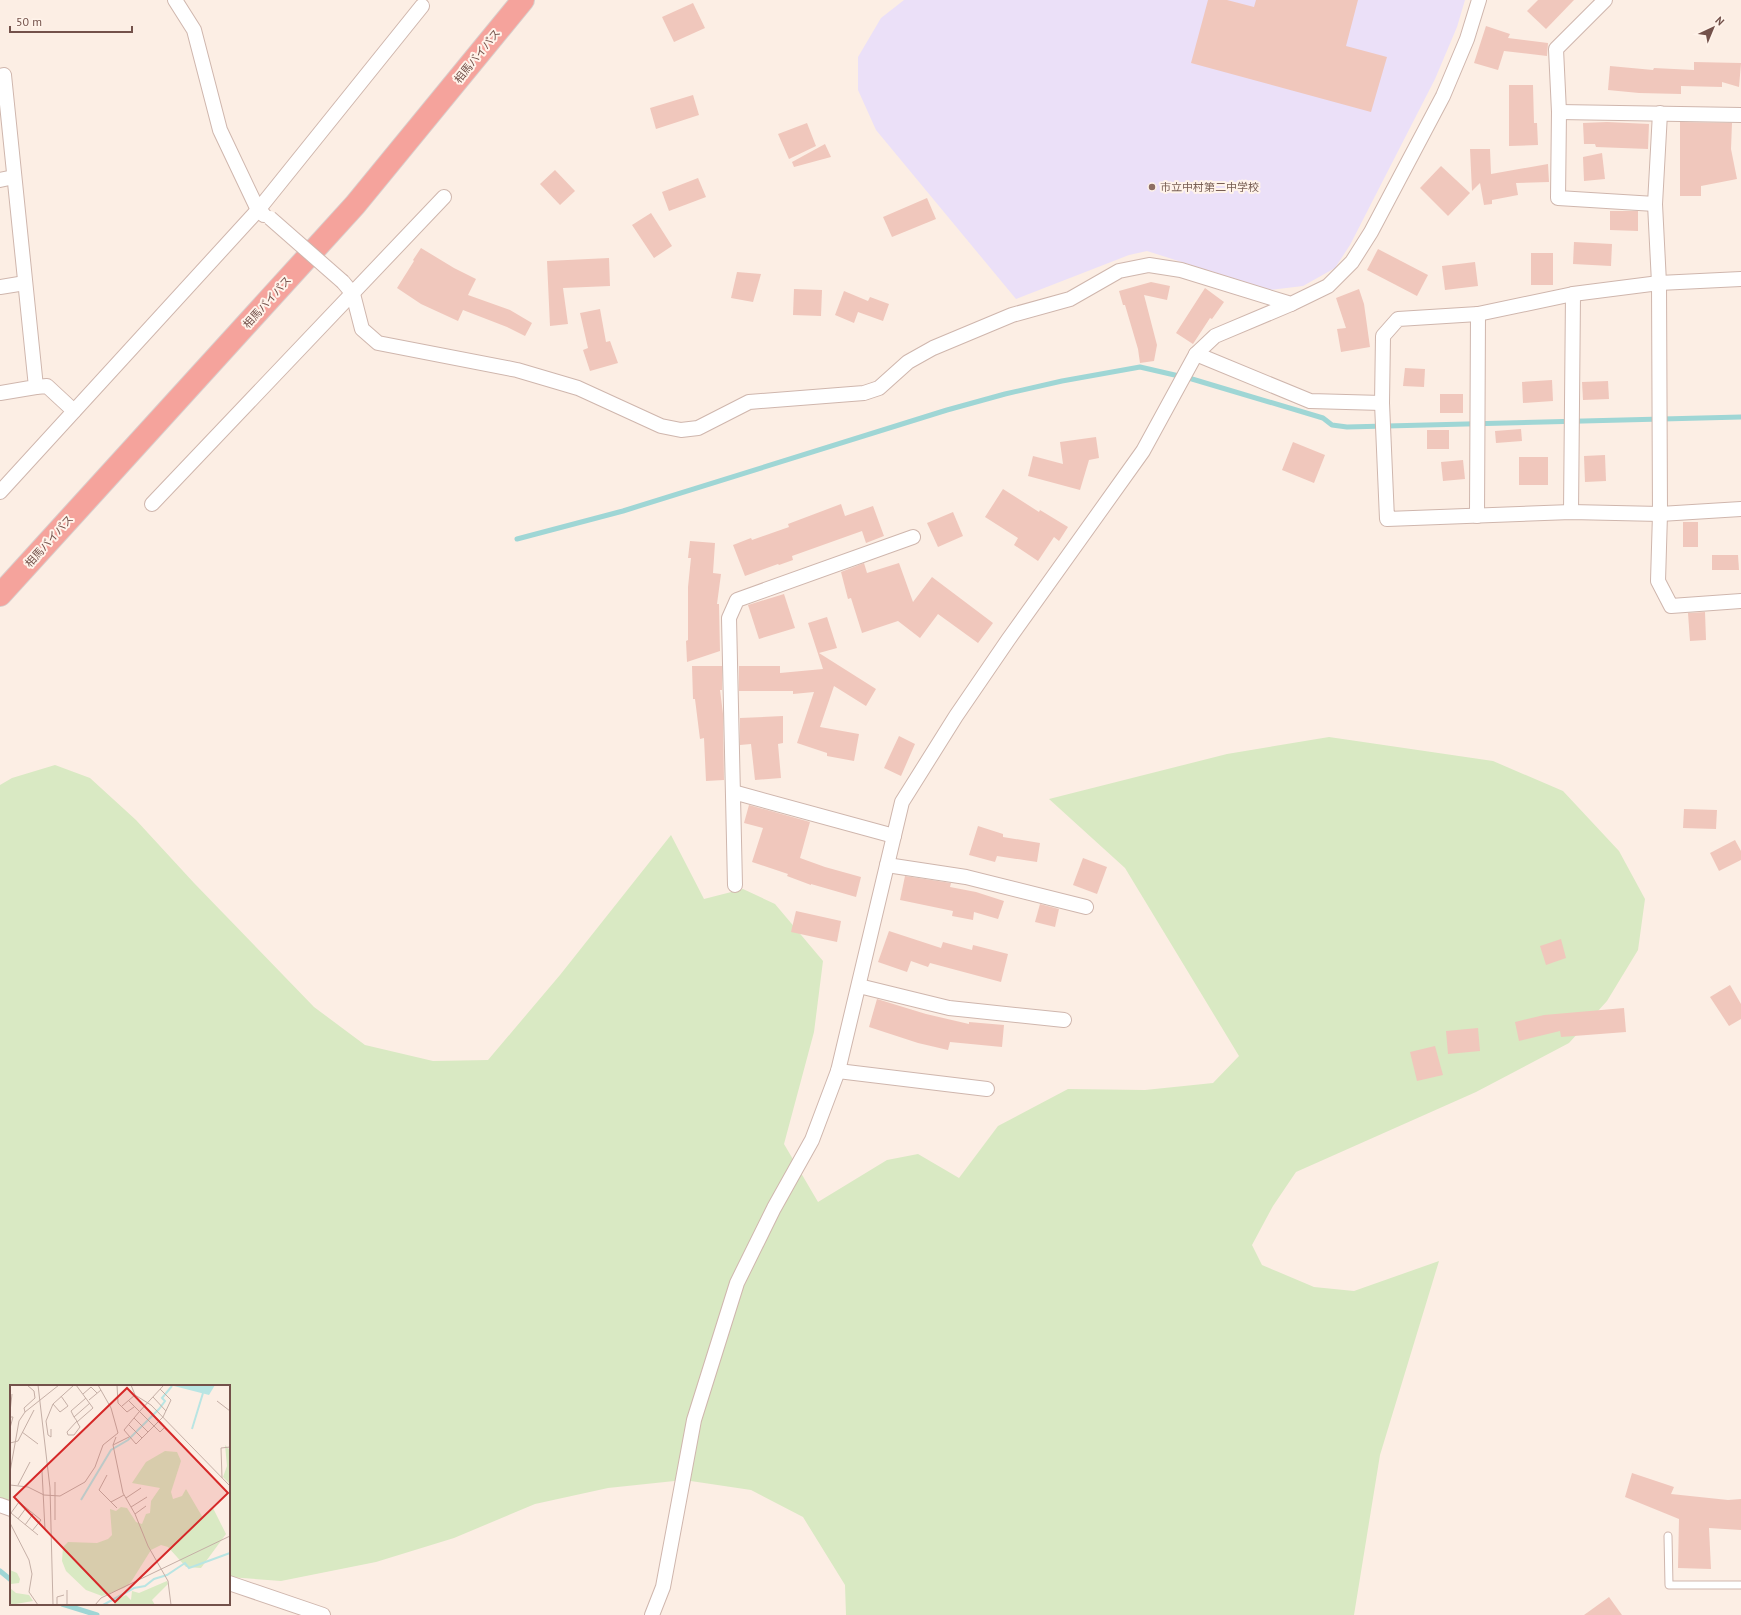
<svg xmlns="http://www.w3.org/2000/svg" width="1741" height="1615" viewBox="0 0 1741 1615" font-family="'PT Sans','Noto Sans JP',sans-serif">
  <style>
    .education { fill: #ebe0f8 }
    .green { fill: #d9e9c3 }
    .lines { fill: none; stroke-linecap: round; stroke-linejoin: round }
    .stream { stroke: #9fd6d5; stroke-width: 5 }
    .building { fill: #f0c7bc }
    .lane-casing { stroke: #cfb6ad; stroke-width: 9 }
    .street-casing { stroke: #cfb6ad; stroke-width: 16 }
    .highway-casing { stroke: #d8cecc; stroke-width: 24 }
    .lane { stroke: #fff; stroke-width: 7 }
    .street { stroke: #fff; stroke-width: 14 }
    .highway { stroke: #f5a39c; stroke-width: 22 }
    .street-bridge-casing { stroke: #cfb6ad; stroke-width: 16; stroke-linecap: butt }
    .street-bridge { stroke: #fff; stroke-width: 14 }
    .education-dot { fill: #8d6e63; stroke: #fff3ea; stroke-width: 1.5 }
    .labels { text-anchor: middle; stroke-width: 4; stroke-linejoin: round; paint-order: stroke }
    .street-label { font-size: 11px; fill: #73514a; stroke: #fff3ea }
    .education-label { font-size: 11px; fill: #785e54; stroke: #fff3ea; text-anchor: start }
    .inset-river { fill: none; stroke: #b9e5e3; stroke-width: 2 }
    .inset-road { fill: none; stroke: #c5afa6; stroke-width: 1 }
    .view { fill: #d62828; fill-opacity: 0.15; stroke: #d62828; stroke-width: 2 }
    .inset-edge { fill: none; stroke: #73514a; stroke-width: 2 }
  </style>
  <rect width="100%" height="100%" fill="#fceee4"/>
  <path class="education" d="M904,0H1465L1457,27L1435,79L1350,245L1335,268L1303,286L1270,290L1147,251L1129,255L1016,299L876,130L858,90V57L881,18Z"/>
  <path class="green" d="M1329,737L1493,761L1563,791L1619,851L1645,899L1638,950L1607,1001L1569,1043L1476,1092L1296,1172L1273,1206L1252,1245L1262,1265L1314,1287L1354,1291L1439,1261L1380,1455L1354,1615H846L845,1585L803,1517L751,1490L684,1480L608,1488L535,1504L454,1538L376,1562L281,1581L229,1577V1386H11V1515L0,1508V785L12,778L55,765L90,778L136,820L194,883L314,1007L365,1045L433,1061L488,1060L560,975L671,835L704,899L743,889L775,904L823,961L814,1032L784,1144L818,1202L887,1160L918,1154L959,1178L998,1126L1068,1089L1145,1090L1213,1083L1239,1056L1125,868L1049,799L1227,754Z"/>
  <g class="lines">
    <g class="stream">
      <path d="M517,539L623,511L947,410L1005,394L1062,381L1140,367L1192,379L1323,418L1332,425L1347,427L1741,417"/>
      <path d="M0,1571L11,1580"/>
      <path d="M62,1604L97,1615"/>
    </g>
  </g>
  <g class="building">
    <path d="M1208,0H1227L1254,7L1256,0H1358L1346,46L1387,57L1371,112L1191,63Z"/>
    <path d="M1538,0H1574L1546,29L1527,11Z"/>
    <path d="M693,3L705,28L674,42L662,17Z"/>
    <path d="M1486,26L1510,34L1508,38L1548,43L1547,56L1504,51L1498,70L1474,63Z"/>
    <path d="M1694,62L1741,63L1739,87L1722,82V87L1681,86V94L1639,93L1608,90L1610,66L1653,70L1654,68L1694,70Z"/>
    <path d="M1509,85H1533L1534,123H1537L1538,145L1509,146Z"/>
    <path d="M693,95L699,115L656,129L650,108Z"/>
    <path d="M1607,122L1649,124L1648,149L1596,147L1595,144H1584L1583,123Z"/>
    <path d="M1680,122L1732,123L1731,149L1737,179L1701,186V196H1680Z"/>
    <path d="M807,123L816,146L789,159L778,134Z"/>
    <path d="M825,144L831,157L794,167L792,162Z"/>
    <path d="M1470,149H1490L1491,174L1548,164L1549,182L1516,183L1518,195L1492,200V204L1484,205L1480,183L1472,191Z"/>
    <path d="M1602,153L1605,179L1584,181L1583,157Z"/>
    <path d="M1441,166L1470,193L1448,216L1420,188Z"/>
    <path d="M555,170L575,191L560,205L540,184Z"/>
    <path d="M698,178L706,197L669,211L662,192Z"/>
    <path d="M927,198L936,219L892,237L883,217Z"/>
    <path d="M1610,211H1638V231L1610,230Z"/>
    <path d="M651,213L672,246L654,258L632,225Z"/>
    <path d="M1574,242L1612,244L1611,266L1573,264Z"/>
    <path d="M421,248L454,268L476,279L468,295L510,310L532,323L525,336L507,327L463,310L458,321L421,304L397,288L414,261L413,260Z"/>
    <path d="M1378,249L1428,275L1417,296L1367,270Z"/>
    <rect x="1531" y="253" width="22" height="32"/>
    <path d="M609,258L610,286L563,288L568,324L550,326L547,261Z"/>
    <path d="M1475,262L1478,286L1445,290L1442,266Z"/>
    <path d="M737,272L761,274L753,302L731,298Z"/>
    <path d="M1151,282L1170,286L1167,300L1144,295L1157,345L1154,361L1140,363L1138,349L1125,305H1123L1119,291Z"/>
    <path d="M1205,288L1224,302L1212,319L1210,318L1193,344L1176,333Z"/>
    <path d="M794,289L822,290L821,316L793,315Z"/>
    <path d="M1359,289L1364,304L1370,347L1341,352L1337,329L1346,328L1336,298Z"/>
    <path d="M844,291L868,301L870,297L889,304L883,321L858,312L854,323L835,315Z"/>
    <path d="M600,309L606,342L610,341L618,363L590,371L583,350L588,348L580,313Z"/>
    <path d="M1405,368L1425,369L1424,387L1403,386Z"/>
    <path d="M1552,380L1553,401L1523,403L1522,382Z"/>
    <path d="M1608,381L1609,399L1583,400L1582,382Z"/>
    <rect x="1440" y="394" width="23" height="19"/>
    <path d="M1521,429L1522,441L1496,443L1495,431Z"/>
    <rect x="1427" y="430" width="22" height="19"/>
    <path d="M1096,437L1099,458L1089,460L1080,490L1028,476L1033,456L1063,464L1060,442Z"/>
    <path d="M1293,442L1325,455L1314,483L1282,470Z"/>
    <path d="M1605,455L1606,481L1585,482L1584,456Z"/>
    <rect x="1519" y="457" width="29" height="28"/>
    <path d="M1463,460L1465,479L1443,481L1441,462Z"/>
    <path d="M1003,489L1039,512L1040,510L1068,527L1059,541L1054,537L1038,561L1014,545L1018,538L985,517Z"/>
    <path d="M841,504L845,516L873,506L884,536L866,543L862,531L792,556L793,560L779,565L778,564L745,576L733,545L751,538L752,540L789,527L788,524Z"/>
    <path d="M953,512L963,536L938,547L927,523Z"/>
    <rect x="1683" y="522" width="15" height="25"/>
    <path d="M690,541L715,543L713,573L721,574L717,604H719L720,651L687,662L686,641L688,640V587L691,558H688Z"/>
    <path d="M1712,555H1738L1739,570H1712Z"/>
    <path d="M864,563L867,573L899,563L913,602L932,577L993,623L978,643L938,614L920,638L898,621L862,633L851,598L848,599L841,572Z"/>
    <path d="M784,594L795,628L759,639L748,605Z"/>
    <path d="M1705,612L1706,640L1690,641L1688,613Z"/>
    <path d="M827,617L837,648L819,653L876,689L866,706L834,686L820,727L859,734L854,761L827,756V753L797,743L814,692L793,694V691H739V666H780V673L823,669L808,623Z"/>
    <path d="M692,666H722V690H720L723,714L724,780L706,781L704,738L700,739L695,699H693Z"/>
    <path d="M783,716V743L778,744L781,778L755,780L751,744L740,745V718Z"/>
    <path d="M899,736L915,744L901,776L884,768Z"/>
    <path d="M749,805L810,822L800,858L825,867L861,877L856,897L811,884V885L787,876L788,874L752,862L763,828L744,823Z"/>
    <path d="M1684,809L1717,810L1716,829L1683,828Z"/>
    <path d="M978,826L1003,834V837L1040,843L1037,862L997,856L995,862L969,855Z"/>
    <path d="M1735,840L1741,851V860L1719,871L1710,853Z"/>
    <path d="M1083,858L1107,867L1097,894L1073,885Z"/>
    <path d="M905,876L951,883L950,887L976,892L1004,901L998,919L974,912L973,920L952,916L953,911L900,900Z"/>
    <path d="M1040,904L1059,909L1055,927L1035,922Z"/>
    <path d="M796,911L841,921L837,942L791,932Z"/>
    <path d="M889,931L941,948L943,942L972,950L973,945L1008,954L1001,982L930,963L928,967L911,961L907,972L878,962Z"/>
    <path d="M1561,939L1566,958L1546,965L1540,946Z"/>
    <path d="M1730,985L1741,1004V1019L1729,1026L1710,997Z"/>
    <path d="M877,999L926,1014L969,1024V1022L1004,1025L1002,1047L950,1042L948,1050L918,1043L869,1027Z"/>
    <path d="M1624,1008L1626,1032L1561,1037L1560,1031L1519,1041L1515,1022L1544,1015Z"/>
    <path d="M1478,1028L1480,1051L1448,1054L1446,1031Z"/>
    <path d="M1435,1046L1443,1075L1417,1081L1410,1052Z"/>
    <path d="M1632,1473L1674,1487L1671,1494L1728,1500L1741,1499V1530L1709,1528L1711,1569L1678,1568L1679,1519L1625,1497Z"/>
    <path d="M1609,1597L1622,1615H1584Z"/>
  </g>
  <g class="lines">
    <g class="lane-casing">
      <path id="lane" d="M1668,1536L1669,1585H1741"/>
    </g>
    <g class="street-casing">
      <g id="street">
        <path d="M175,0L194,30L220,130L258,210L264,215"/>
        <path d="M1605,0L1556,49L1559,112L1558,198L1655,204"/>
        <path d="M0,76L4,75L36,387L0,393"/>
        <path d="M1559,112L1741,115"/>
        <path d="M1660,113L1655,204L1659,283L1660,514L1658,581L1671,606L1741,601"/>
        <path d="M0,180L14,177"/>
        <path d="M1741,279L1659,283L1573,294L1478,314L1398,319L1383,336L1382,403L1387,519L1571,512L1660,514L1741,509"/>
        <path d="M343,282L353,294L362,329L378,343L517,370L578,388L661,426L681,430L698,428L749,402L864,393L879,388L908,362L933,348L1012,315L1070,299L1119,271L1149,265L1181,270L1291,304L1328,286L1352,262L1371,232L1443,96L1467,39L1479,0"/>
        <path d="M0,287L25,283"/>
        <path d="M1196,354L1310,401L1382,403"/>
        <path d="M36,387L47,386L74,411"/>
        <path d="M0,492L258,210L422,6"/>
        <path d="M152,504L444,197"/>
        <path d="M1571,512L1573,294"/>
        <path d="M1477,516L1478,314"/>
        <path d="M733,792L894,836"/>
        <path d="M887,865L966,877L1086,907"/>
        <path d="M735,885L729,618L737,600L913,537"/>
        <path d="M859,986L949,1008L1064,1020"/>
        <path d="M838,1071L987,1089"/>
        <path d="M0,1505L11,1509"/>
        <path d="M229,1583L323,1615"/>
        <path d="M652,1615L663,1587L694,1420L737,1283L774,1208L812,1140L838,1071L902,802L956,716L1008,640L1143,451L1196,354L1215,336L1291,304"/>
      </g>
    </g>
    <g class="highway-casing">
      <path id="highway" d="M0,595L355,205L523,0"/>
    </g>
    <use href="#lane" class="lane"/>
    <use href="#street" class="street"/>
    <use href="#highway" class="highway"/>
    <g class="street-bridge-casing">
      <path id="street-bridge" d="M270,218L343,282"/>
    </g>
    <use href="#street-bridge" class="street-bridge"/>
  </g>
  <circle class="education-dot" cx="1152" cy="187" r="4"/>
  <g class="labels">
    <g class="street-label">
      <text transform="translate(477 56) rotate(-51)" y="4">相馬バイパス</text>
      <text transform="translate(267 302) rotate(-48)" y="4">相馬バイパス</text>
      <text transform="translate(49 541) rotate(-48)" y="4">相馬バイパス</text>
    </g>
    <g class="education-label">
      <text x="1160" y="191">市立中村第二中学校</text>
    </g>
  </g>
  <g transform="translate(10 1385)">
    <rect width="220" height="220" fill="#fceee4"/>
    <path d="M215,60L220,65V99L213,92L217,81ZM155,66L167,67L171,76L161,107L163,114L172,111L176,104L193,133L203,123L216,149L191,183L176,182L158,162L151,160L141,165L121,197L114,203L92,211L76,205L56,186L52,176L53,162L58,157L87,158L98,154L102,150L100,124L106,126L111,122L117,123L126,137L132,139L136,129L140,128L141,116L150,103L122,98L136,77ZM0,185L7,188L10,194L9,198L1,199V204L6,208L19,210L23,216L0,220ZM157,196L158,199L142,215L145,220H104L106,215L116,210L121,215L122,206L129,208Z" fill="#d9e9c3"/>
    <path d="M160,0H205L199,10Z" fill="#b9e5e3"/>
    <path class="inset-river" d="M182,44L193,8M71,115L101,65L118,55L149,24L155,16L152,13L162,1M93,220L124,203L135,201L144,194L157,190L175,178L179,183L220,168"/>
    <path class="inset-road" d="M28,0L40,103L43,220M66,0L83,23L67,37M107,0L108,18L117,27L124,22M121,0L125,10L141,20L220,101M150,4L161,15L153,32L126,59L114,45L129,27L153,1M73,9L81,2L87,8M143,12L156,26M79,15L91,5M119,16L150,47L155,42L135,21M207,16L220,26M43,19L50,27L58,21L51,11M112,21L125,10M0,27L2,9M15,27L14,23L25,13L24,6L17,0M0,32H3L0,43M64,32L80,18M124,33L138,47M67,36L57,47L58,50H64L70,42L67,37V36L64,32L61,26L76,13M119,40L132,53M41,44V52L38,50L36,36L43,19L64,0M12,47L28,59M106,52L103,60L113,108L125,129L138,161L158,196L161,220M0,58L8,56L24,25M103,60L119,52M32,86L35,145M0,87L9,36L15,27L49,0M97,90L89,105L107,123M212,93L211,63L220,62M45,97V135M0,100L18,102L34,110L50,111L75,97L85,82L93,60L108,48L101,23L88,0M8,100L20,77M116,113L131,103M101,117L114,110M121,122L137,112M1,128L9,117L31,135L22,146M1,128L28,150M125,129L136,121M8,134L16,123M0,138L19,175L22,189L19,207L28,220M15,140L23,129M47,219V212L54,210M57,219V205M35,220H59M85,220L91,213L220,151"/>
    <path class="view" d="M117,3L218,108L105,217L4,112Z"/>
    <rect width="220" height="220" class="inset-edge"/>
  </g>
  <g transform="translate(1713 28) rotate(44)" stroke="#fff3ea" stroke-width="3" paint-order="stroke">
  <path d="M0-3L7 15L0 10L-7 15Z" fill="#73514a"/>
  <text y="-6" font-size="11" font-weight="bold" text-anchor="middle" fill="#73514a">N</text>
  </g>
  <path d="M10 26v6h122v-6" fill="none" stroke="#73514a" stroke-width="2"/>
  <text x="16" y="26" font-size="12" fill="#73514a" stroke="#fff3ea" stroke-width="3" paint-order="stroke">50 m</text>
</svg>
